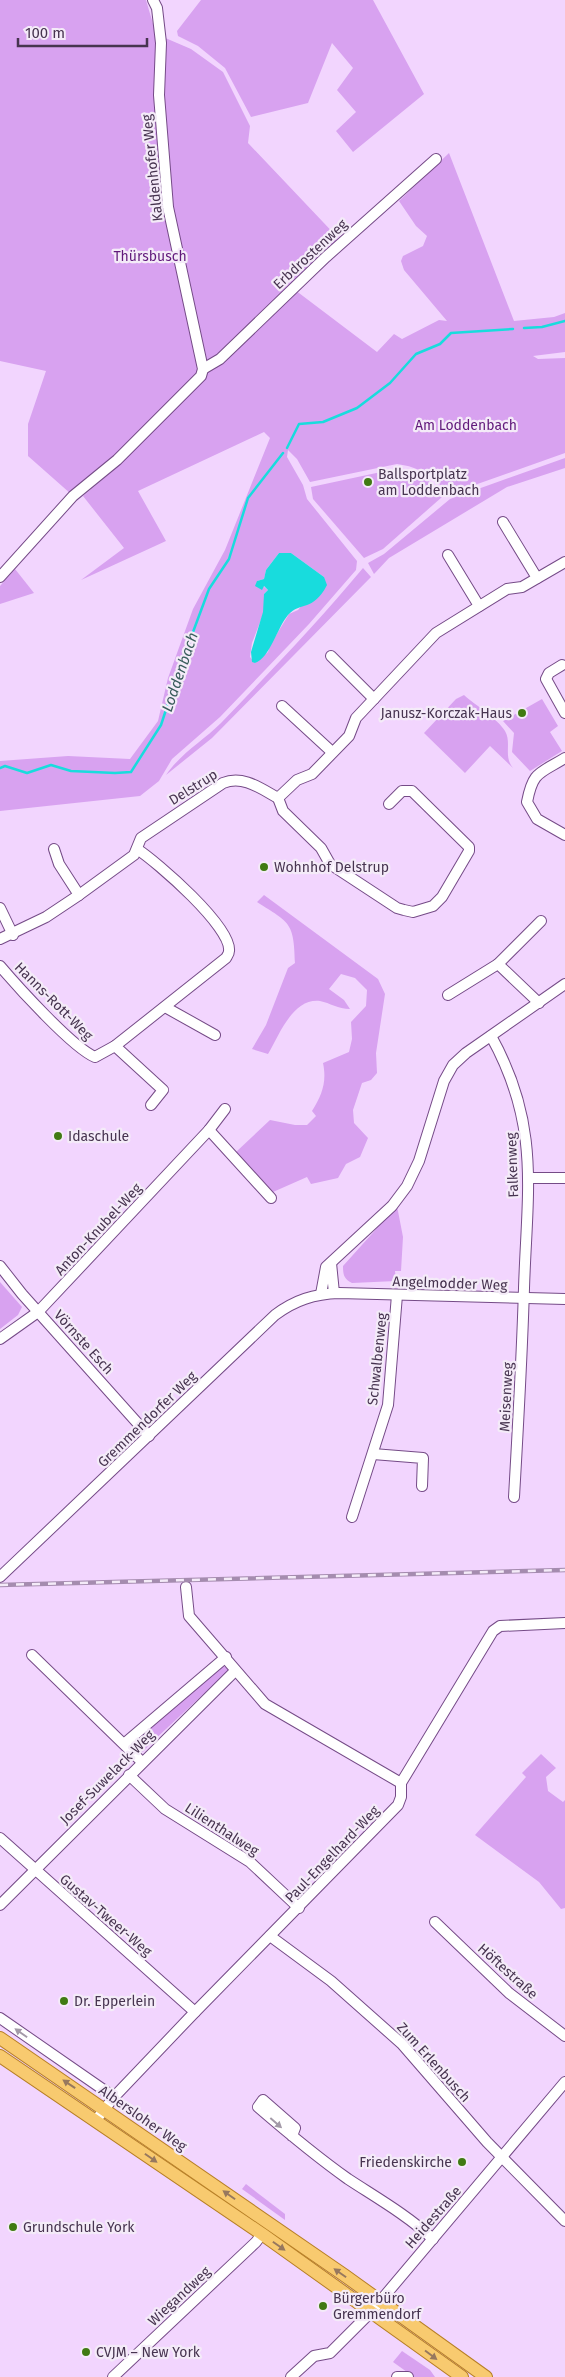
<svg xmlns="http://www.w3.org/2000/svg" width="565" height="2377" viewBox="0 0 565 2377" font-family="'Fira Sans',sans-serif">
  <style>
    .green { fill: #d8a2f0; fill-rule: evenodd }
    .water { fill: #18dcdd }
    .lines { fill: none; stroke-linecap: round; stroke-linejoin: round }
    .stream { stroke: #18dcdd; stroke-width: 2.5 }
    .minor-casing { stroke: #754b87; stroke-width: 12 }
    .major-casing { stroke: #b77f26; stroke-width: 14 }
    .minor { stroke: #fff; stroke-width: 10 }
    .major { stroke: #f8ca6f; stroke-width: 12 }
    .rail-casing { stroke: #a58caf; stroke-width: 4.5 }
    .rail { stroke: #f4ebf8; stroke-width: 2.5; stroke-dasharray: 8; stroke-linecap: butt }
    .oneway { fill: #a39aa8 }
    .oneway2 { fill: #97785e }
    .poi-dot { fill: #407a12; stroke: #f4ebf8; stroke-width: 2 }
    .labels { text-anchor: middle; stroke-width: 4.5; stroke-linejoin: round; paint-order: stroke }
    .street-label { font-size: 14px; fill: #473450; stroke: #f4ebf8 }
    .park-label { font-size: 14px; fill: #61197b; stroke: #f4ebf8 }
    .poi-label { font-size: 14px; fill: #473450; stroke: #f4ebf8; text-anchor: start }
    .water-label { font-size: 15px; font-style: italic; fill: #395c5b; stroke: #f4ebf8 }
  </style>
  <rect width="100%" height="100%" fill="#f2d5fe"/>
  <g class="green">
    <path d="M0,0H146L156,34L191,49L223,72L250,126L248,143L341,241L295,290L377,352L394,334L402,339L439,320L447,321L404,270L401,261L403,256L423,246L427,236L416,226L399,201L449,153L514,321L554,317L565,313V352L533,356L538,359L565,358V453L452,493H448C433,476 420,467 397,464L310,482L297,459L288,450L287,457L303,485L307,499L357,561L356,570L309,624L220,717L172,759L159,781L140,796L0,811V761L68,756L130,759L158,721L168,678L193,609L225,550L270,438L264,432L138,491L166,541L81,580L124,548L83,496L116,468L108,467L71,494L28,456V424L46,371L0,361ZM279,553H291L324,577L298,610L289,614L270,645L268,652L255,663L250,657L252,643L264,612V594L268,590L257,581L264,579L266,570Z"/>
    <path d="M201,0H373L424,94L353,152L336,131L356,112L337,90L353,68L332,43L308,103L251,117L225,68L198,46L178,36L177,31Z"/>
    <path d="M565,458V468L507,487L389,558L374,574L368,563L384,554L450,499Z"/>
    <path d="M395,469C419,472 429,478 442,497L383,549L364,558L313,499L311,487Z"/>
    <path d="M363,568L371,577L212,738L166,775C181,753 203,741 221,723C270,672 318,622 363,568Z"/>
    <path d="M15,569L34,593L0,604V586Z"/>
    <path d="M464,695C475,705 498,719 505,731C512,743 503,756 513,768L490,746L465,773L424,733L456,699Z"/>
    <path d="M542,699L558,726L550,732L562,751L530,771L512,752L514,733L503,721Z"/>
    <path d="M264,895L378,979L385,994L376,1053L377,1073L371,1080L362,1083L353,1110L354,1123L368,1138L360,1157L346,1164L338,1178L311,1184L307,1177L273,1192L236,1152L270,1120L295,1125H307L316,1116L312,1111C322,1095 327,1082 323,1063L349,1052L352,1039L351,1022L366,1006L367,990L355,978L341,974L329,989L344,1000L350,1009C338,1009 330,1003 320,1001C292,998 279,1036 268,1054L252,1049L266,1025L288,968L295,963C294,922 290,923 257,902Z"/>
    <path d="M397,1206L403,1237L401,1271H395L396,1281L352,1283C344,1279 343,1275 343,1266Z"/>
    <path d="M0,1282L22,1307L18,1315L0,1329Z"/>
    <path d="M222,1666L228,1668L227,1672L150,1744L143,1752H138L134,1744L139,1738Z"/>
    <path d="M541,1754L556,1768L546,1777L548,1791L563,1802L565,1800V1908L561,1909L539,1882L475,1835L526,1777L522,1773Z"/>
    <path d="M246,2184L285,2214V2220L242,2189Z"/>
    <path d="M402,2351L430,2370L435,2377H414L393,2362Z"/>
  </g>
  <path class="water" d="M279,553H291L324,577L327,585C313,612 301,601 288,615C277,628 270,658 255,663L252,662L251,652L263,612L264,594L268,590L264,586L262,590L255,586L257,581L264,579L266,570Z"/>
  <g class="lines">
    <g class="stream">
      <path d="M524,328L542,327L565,321"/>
      <path d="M287,448L299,424L323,422L357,408L390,383L416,354L440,344L451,333L513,329"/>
      <path d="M0,768L5,766L27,773L51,765L71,771L115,773L131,772L161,725L180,667L209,589L229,559L248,498L283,453"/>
    </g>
    <g class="minor-casing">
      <g id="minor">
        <path d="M203,369L220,359L326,257L436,159"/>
        <path d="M503,522L537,578"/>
        <path d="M448,555L479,606"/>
        <path d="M0,577L73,496L117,460L201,376L203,369L168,207L159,95L161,43L157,8L153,0"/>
        <path d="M331,656L374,699"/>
        <path d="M562,665L549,673L546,679L565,713"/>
        <path d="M282,706L332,752"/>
        <path d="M565,758C539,774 533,771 527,802L537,819L565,835"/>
        <path d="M278,798L283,811L321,848L330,864L397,908L404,910L413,912L433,906L442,897L469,851V847L412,791H402L389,804"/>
        <path d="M54,849L59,864L79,895"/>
        <path d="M0,908L13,935"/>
        <path d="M0,939L46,917L79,895L134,855L141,838L223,783C243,775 260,788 278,798L297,780L312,774L349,736L356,718L436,633L507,589L522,587L565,562"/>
        <path d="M498,964L539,1003"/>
        <path d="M0,966C17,986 73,1048 95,1057L115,1046L226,958C227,956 229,954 229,951C232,927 157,862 137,849"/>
        <path d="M448,995L498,964L541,921"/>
        <path d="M165,1007L215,1035"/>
        <path d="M491,1036C541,1126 527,1191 524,1288C522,1358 518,1427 514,1497"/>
        <path d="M115,1046L163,1090L151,1105"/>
        <path d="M209,1130L271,1198"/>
        <path d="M529,1178H565"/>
        <path d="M331,1263L334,1293"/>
        <path d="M0,1266L22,1294L149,1436"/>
        <path d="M321,1294L326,1267L392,1206L407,1186L419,1161L444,1081L453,1065L466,1053L565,984"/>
        <path d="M0,1339L38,1312L209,1130L225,1109"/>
        <path d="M373,1454L423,1458L422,1486"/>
        <path d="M352,1517L388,1405L397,1295"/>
        <path d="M0,1577L275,1315C295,1300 314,1294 339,1293L565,1299"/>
        <path d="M186,1587L189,1616L265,1704L401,1783"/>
        <path d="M32,1655L142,1762"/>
        <path d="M125,1743L226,1657"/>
        <path d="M129,1775L165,1809L250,1862L299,1908"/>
        <path d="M0,1838L195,2012"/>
        <path d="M0,1905L235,1671"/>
        <path d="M435,1922L509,1993L565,2036"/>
        <path d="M270,1936L331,1981L402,2044L487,2142L565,2221"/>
        <path d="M0,2018L114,2097"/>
        <path d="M96,2120L114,2097L195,2012L398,1805L401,1797V1783L493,1631L500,1626L565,1623"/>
        <path d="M292,2136L295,2128L263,2100L258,2107C287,2132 317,2157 348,2179C377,2198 407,2215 433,2239"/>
        <path d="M113,2377L256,2242L262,2234"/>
        <path d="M291,2377L314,2356L330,2353L371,2312L565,2082"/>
        <path d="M397,2377H408"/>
      </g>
    </g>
    <g class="major-casing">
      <g id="major">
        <path d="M0,2038L344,2275L486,2377"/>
        <path d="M0,2056L262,2234L462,2377"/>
      </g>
    </g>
    <use href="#minor" class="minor"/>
    <use href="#major" class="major"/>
    <g class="rail-casing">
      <path id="rail" d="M0,1585L565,1570"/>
    </g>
    <use href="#rail" class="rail"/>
  </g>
  <defs><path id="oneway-solid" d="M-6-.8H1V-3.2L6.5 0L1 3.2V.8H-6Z" transform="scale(1.25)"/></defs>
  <g class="oneway">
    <use href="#oneway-solid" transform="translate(21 2033) rotate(-145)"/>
    <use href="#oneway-solid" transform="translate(276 2123) rotate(41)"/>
  </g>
  <g class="oneway2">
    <use href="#oneway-solid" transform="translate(69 2084) rotate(-146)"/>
    <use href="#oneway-solid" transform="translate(151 2158) rotate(35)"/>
    <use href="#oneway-solid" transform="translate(229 2195) rotate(-145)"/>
    <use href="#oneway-solid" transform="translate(279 2246) rotate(35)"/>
    <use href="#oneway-solid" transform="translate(340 2273) rotate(-145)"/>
    <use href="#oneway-solid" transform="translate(431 2355) rotate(37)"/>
  </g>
  <g class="poi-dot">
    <circle cx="368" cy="482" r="5"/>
    <circle cx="522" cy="713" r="5"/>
    <circle cx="264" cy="867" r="5"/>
    <circle cx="58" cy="1136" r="5"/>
    <circle cx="64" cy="2001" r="5"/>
    <circle cx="462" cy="2162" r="5"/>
    <circle cx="13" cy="2227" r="5"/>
    <circle cx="323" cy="2306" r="5"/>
    <circle cx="86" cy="2352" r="5"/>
  </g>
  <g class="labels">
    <g class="street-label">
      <text transform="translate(152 168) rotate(-96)" y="5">Kaldenhofer Weg</text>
      <text transform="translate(310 254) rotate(-43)" y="5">Erbdrostenweg</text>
      <text transform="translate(193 787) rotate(-32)" y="5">Delstrup</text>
      <text transform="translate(54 1001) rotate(45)" y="5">Hanns-Rott-Weg</text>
      <text transform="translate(512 1165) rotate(-92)" y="5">Falkenweg</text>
      <text transform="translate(98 1229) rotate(-47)" y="5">Anton-Knubel-Weg</text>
      <text transform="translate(450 1283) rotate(2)" y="5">Angelmodder Weg</text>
      <text transform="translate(84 1342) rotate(48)" y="5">Vörnste Esch</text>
      <text transform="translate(377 1359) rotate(-84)" y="5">Schwalbenweg</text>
      <text transform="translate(506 1397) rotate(-87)" y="5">Meisenweg</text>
      <text transform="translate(147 1419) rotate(-44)" y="5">Gremmendorfer Weg</text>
      <text transform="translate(107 1777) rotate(-45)" y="5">Josef-Suwelack-Weg</text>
      <text transform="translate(222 1829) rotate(33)" y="5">Lilienthalweg</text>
      <text transform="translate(332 1854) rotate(-46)" y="5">Paul-Engelhard-Weg</text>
      <text transform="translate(106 1915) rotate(41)" y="5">Gustav-Tweer-Weg</text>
      <text transform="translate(508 1971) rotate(42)" y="5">Höftestraße</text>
      <text transform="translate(434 2062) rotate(48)" y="5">Zum Erlenbusch</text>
      <text transform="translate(143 2118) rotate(35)" y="5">Albersloher Weg</text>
      <text transform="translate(433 2217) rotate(-49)" y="5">Heidestraße</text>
      <text transform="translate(179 2296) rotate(-43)" y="5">Wiegandweg</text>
    </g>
    <g class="park-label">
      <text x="150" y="261">Thürsbusch</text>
      <text x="466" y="430">Am Loddenbach</text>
    </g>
    <g class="poi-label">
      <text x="378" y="479">Ballsportplatz<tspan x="378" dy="16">am Loddenbach</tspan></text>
      <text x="512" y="718" text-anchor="end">Janusz-Korczak-Haus</text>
      <text x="274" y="872">Wohnhof Delstrup</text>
      <text x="68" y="1141">Idaschule</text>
      <text x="74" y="2006">Dr. Epperlein</text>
      <text x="452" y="2167" text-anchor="end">Friedenskirche</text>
      <text x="23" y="2232">Grundschule York</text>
      <text x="333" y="2303">Bürgerbüro<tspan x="333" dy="16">Gremmendorf</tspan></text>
      <text x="96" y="2357">CVJM – New York</text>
    </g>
    <g class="water-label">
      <text transform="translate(180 672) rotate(-71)" y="5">Loddenbach</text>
    </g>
  </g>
  <path d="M18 38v8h129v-8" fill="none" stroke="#473450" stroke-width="2.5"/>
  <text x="25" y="38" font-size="15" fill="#473450" stroke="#f4ebf8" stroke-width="4" paint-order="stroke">100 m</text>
</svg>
